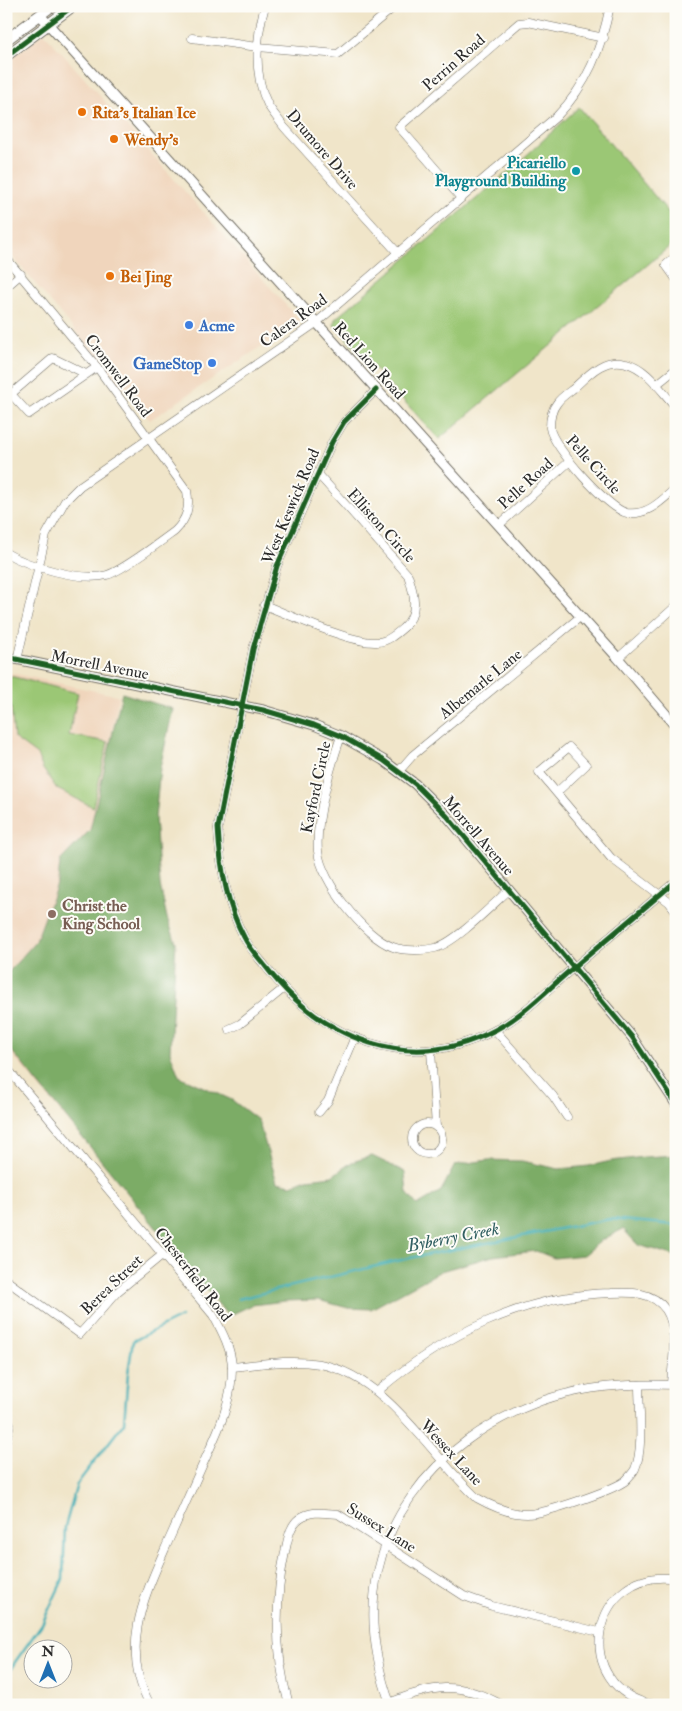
<svg xmlns="http://www.w3.org/2000/svg" width="682" height="1711" viewBox="0 0 682 1711" font-family="'IM FELL Double Pica',serif">
  <style>
    .built { fill: #f0d5bc }
    .green { fill: #9bc774; stroke: #637950 }
    .forest { fill: #7cac66; stroke: #546c48 }
    .lines { fill: none; stroke-linecap: round; stroke-linejoin: round }
    .stream { stroke: #3aacb4; stroke-width: 2.5 }
    .minor-casing { stroke: #706c62; stroke-width: 9 }
    .tertiary-casing { stroke: #706c62; stroke-width: 11 }
    .secondary-casing { stroke: #706c62; stroke-width: 12 }
    .minor { stroke: #fff; stroke-width: 8 }
    .tertiary { stroke: #fff; stroke-width: 9 }
    .secondary { stroke: #fff; stroke-width: 10 }
    .cycleway-casing { stroke: #fdfcf7; stroke-width: 8 }
    .cycleway { stroke: #1b5e20; stroke-width: 5 }
    .food-dot { fill: #e8710a; stroke: #fdfcf7; stroke-width: 2 }
    .culture-dot { fill: #0f9aa8; stroke: #fdfcf7; stroke-width: 2 }
    .shop-dot { fill: #3f7fe0; stroke: #fdfcf7; stroke-width: 2 }
    .education-dot { fill: #8d6e63; stroke: #fdfcf7; stroke-width: 2 }
    .labels { text-anchor: middle; stroke-width: 4; stroke-linejoin: round; paint-order: stroke }
    .street-label { font-size: 16px; fill: #2b2b2b; stroke: #fdfcf7 }
    .food-label { font-size: 16px; font-weight: bold; fill: #c56008; stroke: #fdfcf7; text-anchor: start }
    .culture-label { font-size: 16px; font-weight: bold; fill: #0d838f; stroke: #fdfcf7; text-anchor: end }
    .shop-label { font-size: 16px; font-weight: bold; fill: #366cbe; stroke: #fdfcf7; text-anchor: start }
    .education-label { font-size: 16px; font-weight: bold; fill: #785e54; stroke: #fdfcf7; text-anchor: start }
    .water-label { font-size: 18px; font-style: italic; fill: #315f62; stroke: #fdfcf7 }
  </style>
  <rect width="100%" height="100%" fill="#fdfcf7"/>
  <filter id="ink" filterUnits="userSpaceOnUse"><feTurbulence type="fractalNoise" baseFrequency=".02" numOctaves="2"/><feDisplacementMap in="SourceGraphic" scale="10" xChannelSelector="R" yChannelSelector="G"/><feConvolveMatrix kernelMatrix="1 2 1 2 8 2 1 2 1" color-interpolation-filters="sRGB"/></filter>
  <filter id="wash" filterUnits="userSpaceOnUse"><feTurbulence type="fractalNoise" baseFrequency=".0096" numOctaves="4" result="noise"/><feDisplacementMap in="SourceGraphic" scale="20" xChannelSelector="R" yChannelSelector="G"/><feGaussianBlur stdDeviation="1.12" result="paint"/><feColorMatrix in="noise" values="0 0 0 0 0 0 0 0 0 0 0 0 0 0 0 0 0 1.4 0 .05"/><feComposite in="paint" operator="in"/></filter>
  <g filter="url(#wash)">
    <rect width="100%" height="100%" fill="#f0e5c9"/>
    <g class="built">
      <path d="M44,33L300,321L150,420L6,249V62Z"/>
      <path d="M6,672L119,696L95,814L123,1117L88,1144L6,1048Z"/>
    </g>
    <g class="green">
      <path d="M579,107L676,221V241L439,439L334,325L335,319L516,165Z"/>
      <path d="M6,675L78,693L69,735L108,742L93,807L57,789L43,769L37,755L14,738L11,706L6,710Z"/>
    </g>
    <path class="forest" d="M122,693L173,709L160,768L155,818L160,885L167,918L176,942L170,1052L179,1076L232,1100L258,1120L277,1182L291,1185L307,1179L332,1176L352,1162L372,1156L405,1172L407,1193L417,1205L441,1191L455,1165L488,1160L522,1161L559,1169L589,1166L611,1161L644,1157L676,1155V1256L638,1245L623,1229L602,1240L584,1255L554,1258L536,1251L493,1256L441,1271L371,1309L348,1308L318,1300L285,1301L252,1305L228,1316L6,1044V975L36,941L58,882L60,861L90,830Z"/>
    <g class="lines">
      <g class="stream">
        <path d="M238,1299L410,1258L610,1219L676,1225"/>
        <path d="M6,1679L15,1662L42,1624L63,1579L65,1527L77,1484L124,1423L128,1373L133,1341L181,1317"/>
      </g>
    </g>
  </g>
  <g filter="url(#ink)">
    <g class="lines">
      <g class="minor-casing">
        <g id="minor">
          <path d="M265,6C256,37 253,75 268,105C272,112 279,120 284,127L398,253"/>
          <path d="M192,38L258,47L338,54L395,6"/>
          <path d="M461,198L399,127L519,23L528,22L604,38"/>
          <path d="M676,256L666,265L676,279"/>
          <path d="M6,258L97,367L187,491C190,507 187,519 175,531C160,542 122,571 107,575C82,582 28,566 6,553"/>
          <path d="M6,287L21,274"/>
          <path d="M86,374L53,358L11,394L29,414L97,367"/>
          <path d="M656,385L676,369"/>
          <path d="M376,390L344,422L332,442L277,566L253,649L218,828C220,865 226,904 244,937C249,948 259,958 266,967C322,1040 410,1075 495,1030C522,1016 544,993 566,974C603,943 639,912 676,881"/>
          <path d="M676,407C661,391 647,368 626,363C604,357 589,374 574,388C569,392 561,397 557,403C552,409 550,419 550,428C552,446 609,510 627,513C648,516 662,500 676,488"/>
          <path d="M499,525L570,461"/>
          <path d="M264,605C290,615 352,644 377,642C387,642 396,634 403,628C420,613 414,593 408,575L318,474"/>
          <path d="M618,658L676,606"/>
          <path d="M17,660L46,535L65,501L80,486L316,323L557,116C588,84 601,49 610,6"/>
          <path d="M341,736C331,765 315,820 318,851C321,881 364,937 393,947C404,951 423,951 435,948C455,943 492,905 509,890"/>
          <path d="M399,771L413,755L580,617"/>
          <path d="M557,792L586,765L569,747L539,772L611,858L669,902L676,911"/>
          <path d="M229,1029L240,1024L283,989"/>
          <path d="M495,1030L553,1096L567,1117"/>
          <path d="M431,1051L436,1127"/>
          <path d="M6,1067L213,1315C222,1331 232,1350 232,1368C232,1400 220,1427 207,1455C194,1484 181,1513 168,1542C144,1597 119,1647 150,1705"/>
          <path d="M319,1112L328,1101L354,1039"/>
          <circle cx="427" cy="1139" r="15"/>
          <path d="M6,1280L80,1334L117,1292L162,1255"/>
          <path d="M232,1367C261,1364 291,1359 320,1364C388,1377 429,1454 477,1498C493,1507 509,1514 527,1514C544,1514 611,1491 625,1481C628,1478 633,1473 635,1469C644,1449 639,1408 639,1385"/>
          <path d="M378,1391C443,1335 524,1295 611,1293C631,1292 653,1291 666,1310C679,1331 672,1361 671,1385"/>
          <path d="M6,1416L10,1424L6,1440"/>
          <path d="M387,1704C431,1685 459,1680 502,1705"/>
          <path d="M289,1705C275,1654 274,1604 285,1552C288,1540 289,1526 300,1518C311,1510 325,1513 338,1514L464,1596L492,1606L599,1632"/>
          <path d="M391,1705C384,1689 380,1671 377,1654C355,1535 434,1440 541,1401C583,1386 632,1383 676,1385"/>
          <path d="M655,1705C567,1689 591,1565 676,1579"/>
        </g>
      </g>
      <g class="tertiary-casing">
        <g id="tertiary">
          <path d="M40,15L618,658L676,726"/>
          <path d="M6,657L263,710L314,725L341,736L383,760L415,784L447,816L632,1037L676,1104"/>
        </g>
      </g>
      <g class="secondary-casing">
        <g id="secondary">
          <path d="M6,40L52,6"/>
          <path d="M6,56L73,6"/>
        </g>
      </g>
      <use href="#minor" class="minor"/>
      <use href="#tertiary" class="tertiary"/>
      <use href="#secondary" class="secondary"/>
      <g class="cycleway-casing">
        <g id="cycleway">
          <path d="M6,56L73,6"/>
          <path d="M376,390L344,422L332,442L277,566L253,649L218,828C220,865 226,904 244,937C249,948 259,958 266,967C322,1040 410,1075 495,1030C522,1016 544,993 566,974C603,943 639,912 676,881"/>
          <path d="M6,657L263,710L314,725L341,736L383,760L415,784L447,816L632,1037L676,1104"/>
        </g>
      </g>
      <use href="#cycleway" class="cycleway"/>
    </g>
  </g>
  <g class="food-dot">
    <circle cx="82" cy="112" r="5"/>
    <circle cx="114" cy="139" r="5"/>
    <circle cx="110" cy="276" r="5"/>
  </g>
  <circle class="culture-dot" cx="576" cy="171" r="5"/>
  <g class="shop-dot">
    <circle cx="189" cy="325" r="5"/>
    <circle cx="212" cy="363" r="5"/>
  </g>
  <circle class="education-dot" cx="52" cy="914" r="5"/>
  <g class="labels">
    <g class="street-label">
      <text transform="translate(453 62) rotate(-41)" y="6">Perrin Road</text>
      <text transform="translate(323 149) rotate(49)" y="6">Drumore Drive</text>
      <text transform="translate(293 320) rotate(-36)" y="6">Calera Road</text>
      <text transform="translate(370 360) rotate(48)" y="6">Red Lion Road</text>
      <text transform="translate(119 375) rotate(53)" y="6">Cromwell Road</text>
      <text transform="translate(594 464) rotate(48)" y="6">Pelle Circle</text>
      <text transform="translate(525 483) rotate(-42)" y="6">Pelle Road</text>
      <text transform="translate(290 506) rotate(-67)" y="6">West Keswick Road</text>
      <text transform="translate(382 525) rotate(48)" y="6">Elliston Circle</text>
      <text transform="translate(100 664) rotate(11)" y="6">Morrell Avenue</text>
      <text transform="translate(480 683) rotate(-39)" y="6">Albemarle Lane</text>
      <text transform="translate(315 787) rotate(-78)" y="6">Kayford Circle</text>
      <text transform="translate(479 835) rotate(49)" y="6">Morrell Avenue</text>
      <text transform="translate(194 1274) rotate(52)" y="6">Chesterfield Road</text>
      <text transform="translate(111 1284) rotate(-44)" y="6">Berea Street</text>
      <text transform="translate(452 1452) rotate(47)" y="6">Wessex Lane</text>
      <text transform="translate(382 1527) rotate(32)" y="6">Sussex Lane</text>
    </g>
    <g class="food-label">
      <text x="92" y="118">Rita's Italian Ice</text>
      <text x="124" y="145">Wendy's</text>
      <text x="120" y="282">Bei Jing</text>
    </g>
    <g class="culture-label">
      <text x="566" y="168">Picariello<tspan x="566" dy="18">Playground Building</tspan></text>
    </g>
    <g class="shop-label">
      <text x="199" y="331">Acme</text>
      <text x="202" y="369" text-anchor="end">GameStop</text>
    </g>
    <g class="education-label">
      <text x="62" y="911">Christ the<tspan x="62" dy="18">King School</tspan></text>
    </g>
    <g class="water-label">
      <text transform="translate(453 1237) rotate(-11)" y="6">Byberry Creek</text>
    </g>
  </g>
  <rect width="682" height="1711" fill="none" stroke="#fdfcf7" stroke-width="25"/>
  <g transform="translate(48 1664)"><circle r="24" fill="#fdfcf7" stroke="#a9a8a5"/>
  <path d="M0-4L9 19L0 12L-9 19Z" fill="#1f6fb2"/>
  <text y="-8" font-size="14" font-weight="bold" text-anchor="middle" fill="#2b2b2b">N</text>
  </g>
</svg>
